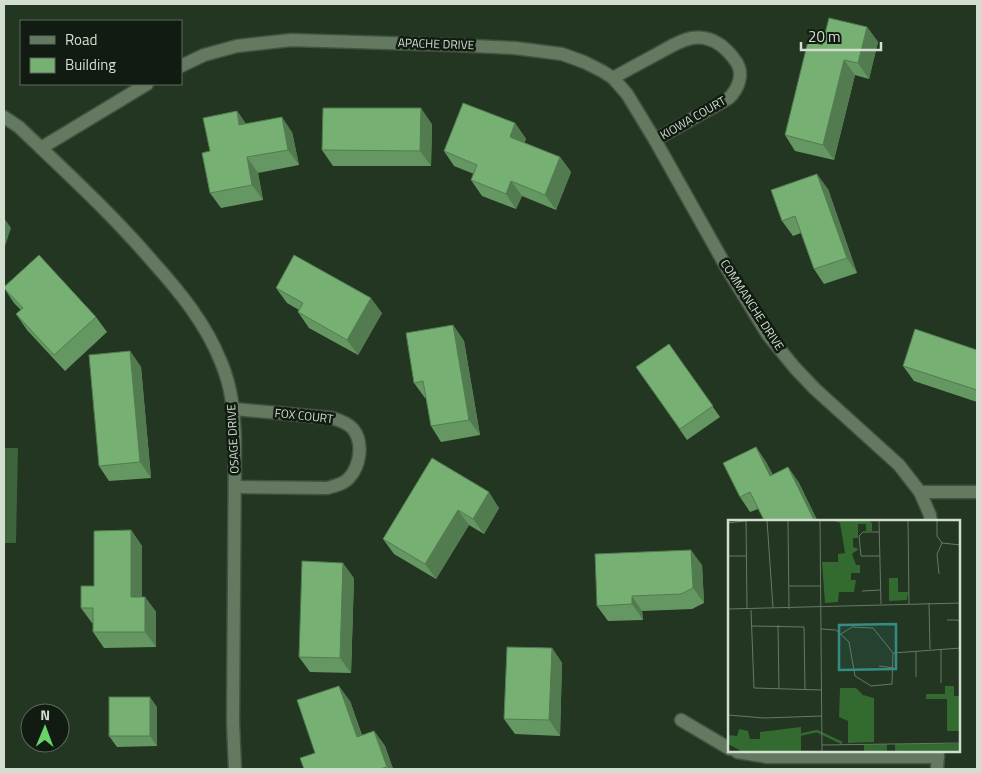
<svg xmlns="http://www.w3.org/2000/svg" width="981" height="773" viewBox="0 0 981 773" font-family="'Titillium Web',sans-serif">
  <style>
    .grass { fill: #3d643b }
    .lines { fill: none; stroke-linecap: round; stroke-linejoin: round }
    .street-casing { stroke: #425341; stroke-width: 15 }
    .street { stroke: #637a61; stroke-width: 12 }
    .wall { fill: #659763 }
    .shaded-wall { fill: #537b50 }
    .building { fill: #76b073; stroke: #537b50 }
    .labels { text-anchor: middle; stroke-width: 5; stroke-linejoin: round; paint-order: stroke }
    .street-label { font-size: 12px; fill: #d1ded0; stroke: #121b11 }
    .inset-river { fill: none; stroke: #326a31; stroke-width: 2.5 }
    .inset-road { fill: none; stroke: #687967; stroke-width: 1 }
    .view { fill: #368b82; fill-opacity: 0.15; stroke: #368b82; stroke-width: 2.5 }
    .inset-edge { fill: none; stroke: #d1ded0; stroke-width: 2.5 }
  </style>
  <rect width="100%" height="100%" fill="#223621"/>
  <path class="grass" d="M4,448H18L16,543H4Z"/>
  <g class="lines">
    <g class="street-casing">
      <g id="street">
        <path d="M181,66L204,55L237,46L291,40L452,45L515,48L562,54L584,62L602,71L613,78L627,94L655,140L728,270L768,335L795,368L815,389L899,465L920,492L930,515L931,522"/>
        <path d="M613,78C627,70 642,62 657,54C668,48 680,40 692,38C712,35 727,48 737,63C744,75 738,89 729,98L655,140"/>
        <path d="M4,117L19,127C65,171 112,214 153,262C180,292 206,324 221,362C232,388 234,412 235,440L233,722L235,769"/>
        <path d="M41,148L147,84"/>
        <path d="M234,409L332,418C339,420 348,423 353,429C364,443 360,466 349,478C344,484 334,486 327,488L235,487"/>
        <path d="M920,492H977"/>
        <path d="M681,720L730,749"/>
        <path d="M737,752L767,757H938"/>
        <path d="M937,769L938,752"/>
      </g>
    </g>
    <use href="#street" class="street"/>
  </g>
  <g class="wall">
    <path d="M867,27L878,42L869,79L855,75L834,160L795,151L785,135L822,45Z"/>
    <path d="M237,111L246,124L292,132L299,165L258,173L263,200L221,208L210,193V151Z"/>
    <path d="M515,123L526,139L524,143L560,157L571,172L556,210L522,196L516,209L482,196L471,180L474,174L454,166L444,151Z"/>
    <path d="M432,124L431,166H333L322,150Z"/>
    <path d="M828,189L857,273L824,284L814,269L801,233L793,236L782,221Z"/>
    <path d="M4,288L96,317L107,332L65,371L27,330L16,314L21,310L14,303Z"/>
    <path d="M276,288L382,313L358,355L309,328L298,312L299,310L287,303Z"/>
    <path d="M453,325L464,341L480,435L441,442L431,426L426,398H425L414,383Z"/>
    <path d="M669,344L720,417L687,440L636,367Z"/>
    <path d="M977,350V402L914,381L903,366Z"/>
    <path d="M130,351L141,367L151,478L109,481L99,466Z"/>
    <path d="M756,447L766,462L773,475L788,467L799,483L818,522H765L758,509L750,512L740,497Z"/>
    <path d="M432,458L499,508L484,534L469,525L436,579L394,554L383,539Z"/>
    <path d="M131,530L142,546V597H145L156,612V647L104,648L93,632V623H92L81,608L94,586Z"/>
    <path d="M702,565L704,603L692,609L642,611L643,620L608,621L597,606Z"/>
    <path d="M354,578L351,673L310,672L299,657Z"/>
    <path d="M552,648L562,663L560,736L515,734L504,719Z"/>
    <path d="M350,701L362,735L374,731L385,746L393,769H304Z"/>
    <path d="M157,707V746L117,747L109,736Z"/>
  </g>
  <g class="shaded-wall">
    <path d="M867,27L878,42L869,79L858,63Z"/>
    <path d="M844,60L855,75L834,160L823,145Z"/>
    <path d="M421,108L432,124L431,166L420,151Z"/>
    <path d="M237,111L248,127L239,125Z"/>
    <path d="M282,117L292,132L299,165L288,150Z"/>
    <path d="M515,123L526,139L520,152L510,137Z"/>
    <path d="M247,157L258,173L263,200L252,185Z"/>
    <path d="M560,157L571,172L556,210L545,195Z"/>
    <path d="M817,174L828,189L857,273L847,258Z"/>
    <path d="M511,181L522,196L516,209L506,194Z"/>
    <path d="M4,218L11,228L4,249Z"/>
    <path d="M371,298L382,313L358,355L347,340Z"/>
    <path d="M453,325L464,341L480,435L469,420Z"/>
    <path d="M130,351L141,367L151,478L140,462Z"/>
    <path d="M756,447L766,462L781,492L770,476Z"/>
    <path d="M788,467L799,483L818,522H815Z"/>
    <path d="M489,492L499,508L484,534L473,519Z"/>
    <path d="M458,510L469,525L436,579L425,564Z"/>
    <path d="M131,530L142,546V612L131,597Z"/>
    <path d="M691,550L702,565L704,603L693,588Z"/>
    <path d="M343,563L354,578L351,673L340,658Z"/>
    <path d="M632,596L642,611L643,620L632,604Z"/>
    <path d="M145,597L156,612V647L145,632Z"/>
    <path d="M552,648L562,663L560,736L549,720Z"/>
    <path d="M339,686L350,701L367,752L357,737Z"/>
    <path d="M150,697L157,707V746L150,736Z"/>
    <path d="M374,731L385,746L393,769H389L387,767Z"/>
  </g>
  <g class="building">
    <path d="M829,18L867,27L858,63L844,60L823,145L785,135L808,41L822,45Z"/>
    <path d="M463,103L515,123L510,137L560,157L545,195L511,181L506,194L471,180L477,165L444,151Z"/>
    <path d="M323,108H421L420,151L322,150Z"/>
    <path d="M237,111L239,125L282,117L288,150L247,157L252,185L210,193L202,153L210,151L203,118Z"/>
    <path d="M817,174L847,258L814,269L795,216L782,221L771,190Z"/>
    <path d="M39,255L96,317L54,355L16,314L23,308L4,288V287Z"/>
    <path d="M294,255L371,298L347,340L298,312L303,303L276,288Z"/>
    <path d="M453,325L469,420L431,426L423,381L414,383L406,333Z"/>
    <path d="M915,329L977,350V390L903,366Z"/>
    <path d="M669,344L713,406L680,429L636,367Z"/>
    <path d="M130,351L140,462L99,466L89,355Z"/>
    <path d="M756,447L770,476L788,467L815,522H765L750,492L740,497L723,463Z"/>
    <path d="M432,458L489,492L473,519L458,510L425,564L383,539Z"/>
    <path d="M131,530V597H145V632H93V608H81V586H94V531Z"/>
    <path d="M691,550L693,588L681,594L632,596V604L597,606L595,554Z"/>
    <path d="M302,561L343,563L340,658L299,657Z"/>
    <path d="M507,647L552,648L549,720L504,719Z"/>
    <path d="M339,686L357,737L374,731L387,767L379,769H304L300,758L315,753L297,700Z"/>
    <rect x="109" y="697" width="41" height="39"/>
  </g>
  <g class="labels">
    <g class="street-label">
      <text transform="translate(436 44) rotate(2)" y="4">APACHE DRIVE</text>
      <text transform="translate(693 118) rotate(-30)" y="4">KIOWA COURT</text>
      <text transform="translate(752 305) rotate(57)" y="4">COMMANCHE DRIVE</text>
      <text transform="translate(304 416) rotate(6)" y="4">FOX COURT</text>
      <text transform="translate(233 439) rotate(-93)" y="4">OSAGE DRIVE</text>
    </g>
  </g>
  <g transform="translate(728 520)">
    <rect width="232" height="232" fill="#223621"/>
    <path d="M104,0H139L144,3V11H138V4H130V18H125V27L131,29L124,34L128,45H132V53H123V60H128L126,72H111L110,82L97,83L94,42H110V34L117,33L112,3ZM170,58V72H180L179,80L161,81V58ZM217,166H226V176H232V211H219V179H198V174H217ZM112,168H128L135,175L146,178V222L120,223V201L111,197ZM73,207V232H15L0,224V215L9,216L11,209L20,211L22,219H32V212ZM159,224V232H136V225ZM167,224H232V232H167Z" fill="#326a30"/>
    <path class="inset-river" d="M0,217L16,218L21,226L89,211L114,223"/>
    <path class="inset-road" d="M18,0L19,89M39,0L45,88M60,0L61,89M92,0L94,232M151,0L153,84M180,0L181,84M209,0V16L214,23M0,3L25,0M151,12H135L131,16L133,36H152M214,23L233,25M0,36H18M211,54L209,34L214,23M61,66H92M134,71L153,70M201,83L202,129M0,89L233,83M23,90L26,168L94,170M219,100H230L233,104M50,105L51,169M24,106L76,107L77,170M93,109L108,110L121,122L127,156L143,166L164,164L165,133M113,114L124,107L145,108L165,133M213,129V163M188,132V157M165,133L233,128M151,146L166,148M0,195L36,198L94,196M94,225L233,223"/>
    <path class="view" d="M168,104V149L111,150V105Z"/>
    <rect width="232" height="232" class="inset-edge"/>
  </g>
  <rect width="981" height="773" fill="none" stroke="#d1ded0" stroke-width="10"/>
  <rect x="20" y="20" width="162" height="65" fill="#121b11" stroke="#5e695d"/>
  <rect x="30" y="36" width="25" height="8" fill="#637a61" stroke="#5e695d"/>
  <text x="65" y="45" font-size="15" fill="#d1ded0">Road</text>
  <rect x="30" y="58" width="25" height="15" fill="#76b073" stroke="#5e695d"/>
  <text x="65" y="70" font-size="15" fill="#d1ded0">Building</text>
  <g transform="translate(45 728) rotate(1)"><circle r="24" fill="#121b11" stroke="#5e695d"/>
  <path d="M0-4L9 19L0 12L-9 19Z" fill="#68d465"/>
  <text y="-8" font-size="14" font-weight="bold" text-anchor="middle" fill="#d1ded0">N</text>
  </g>
  <path d="M801 42v8h80v-8" fill="none" stroke="#d1ded0" stroke-width="2.5"/>
  <text x="808" y="42" font-size="15" fill="#d1ded0" stroke="#121b11" stroke-width="4" paint-order="stroke">20 m</text>
</svg>
